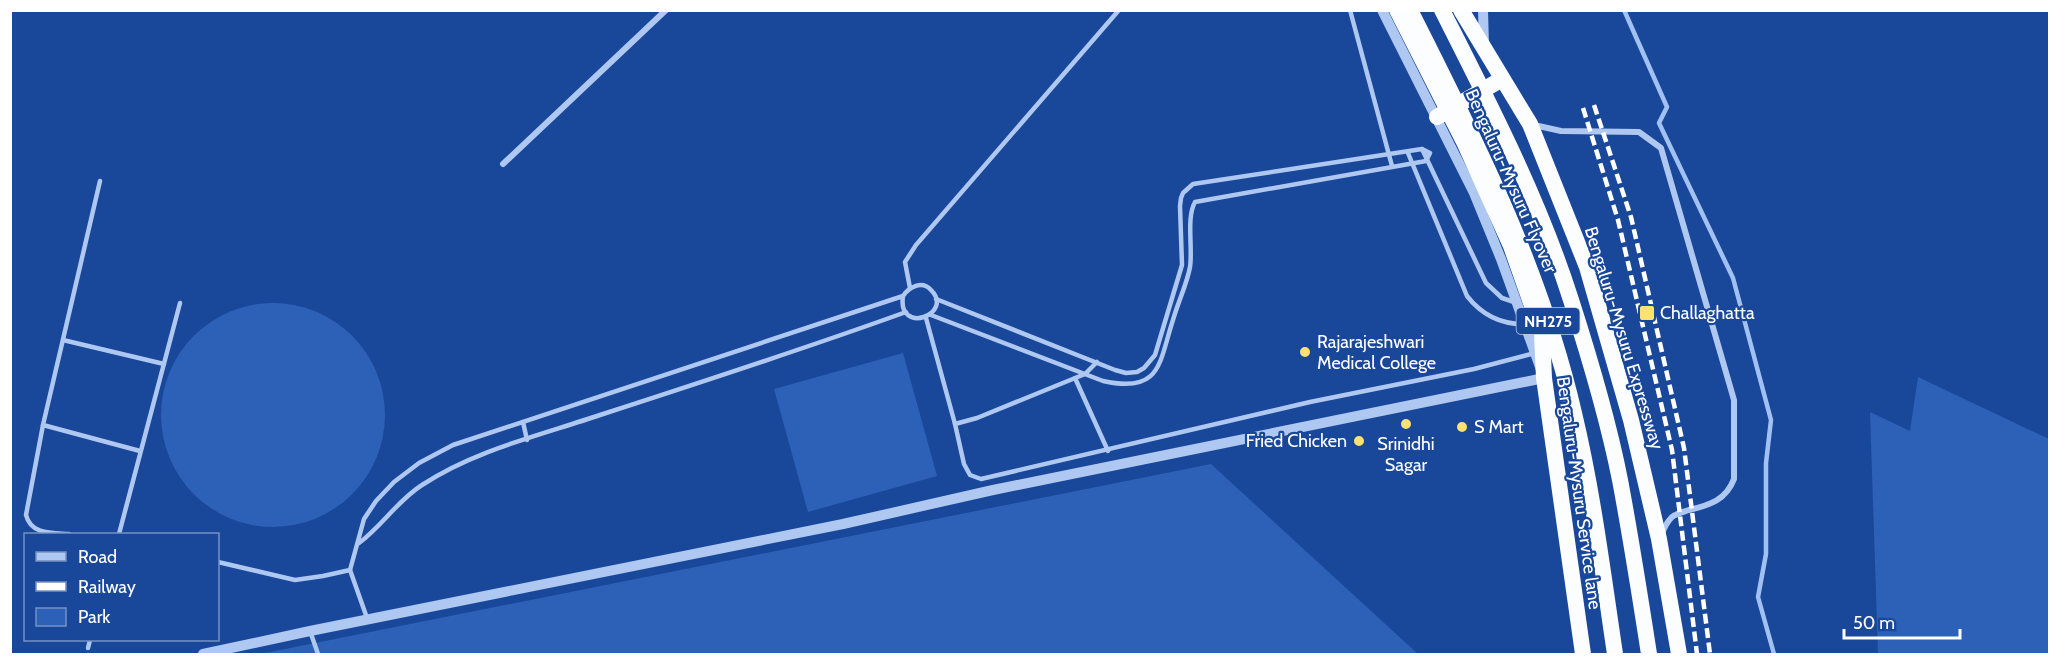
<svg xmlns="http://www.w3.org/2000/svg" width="2060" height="665" viewBox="0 0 2060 665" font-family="Cabin,sans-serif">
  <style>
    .green { fill: #2d60b7 }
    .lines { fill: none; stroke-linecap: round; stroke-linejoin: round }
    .stream { stroke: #a2c1f3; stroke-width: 4.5 }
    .service { stroke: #afc8f1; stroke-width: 4.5 }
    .minor { stroke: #afc8f1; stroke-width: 6 }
    .tertiary { stroke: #afc8f1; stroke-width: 10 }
    .trunk { stroke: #fcfdff; stroke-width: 16 }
    .rail { stroke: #fff; stroke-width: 4.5; stroke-dasharray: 10 4.5; stroke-linecap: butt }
    .trunk-bridge { stroke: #fcfdff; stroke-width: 16 }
    .poi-dot { fill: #ffe16f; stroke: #19479a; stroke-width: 2 }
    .labels { text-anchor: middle; stroke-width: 4.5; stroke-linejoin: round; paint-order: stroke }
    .shield { fill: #19479a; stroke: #bac8e1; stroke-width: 1.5 }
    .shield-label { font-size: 16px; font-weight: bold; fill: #fff }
    .street-label { font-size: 18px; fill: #fff; stroke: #19479a }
    .poi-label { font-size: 18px; fill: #fff; stroke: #19479a; text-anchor: start }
  </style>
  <rect width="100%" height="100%" fill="#19479a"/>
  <g class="green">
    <circle cx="273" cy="415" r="112"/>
    <path d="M903,353L937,476L808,512L774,389Z"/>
    <path d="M1918,377L2049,439V654H1878L1870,412L1910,431Z"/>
    <path d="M1211,464L1418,654H260Z"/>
  </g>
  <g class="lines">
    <path class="stream" d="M1624,10L1667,107L1659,123L1733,278L1771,420L1766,463V554L1758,597L1774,654"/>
    <g class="service">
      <path d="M1350,10L1392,166"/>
      <path d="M1422,149L1486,283L1502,298L1514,302"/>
      <path d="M1408,153L1467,296C1481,314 1500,324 1523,324"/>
      <path d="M100,181L43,425L140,451"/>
      <path d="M910,288L905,262L916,245L1119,10"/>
      <path d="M931,315L1103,381C1162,394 1159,362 1173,320C1178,302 1187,284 1190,267C1193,248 1186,218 1195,202L1426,161L1430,153L1422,149L1193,184L1183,193L1181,198L1180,206L1182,265L1155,355L1144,368L1137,372L1126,373L1115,370L936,299"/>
      <path d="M926,318L955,424L977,418L1085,374L1097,362"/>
      <path d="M63,340L164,364"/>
      <path d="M1075,378L1108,451"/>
      <path d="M523,422L527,440"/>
      <path d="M955,424L964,464L970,475L981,479L1310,402L1474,369L1535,353"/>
      <path d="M43,425L26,515C31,535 52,533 69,534"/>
      <path d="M119,534L180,303"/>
      <path d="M359,543C382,526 398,500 422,485C475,450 541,435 600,415C702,382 804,349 906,312"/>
      <path d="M218,562L295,580L323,576L350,570L364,519L376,501L394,482L419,463L453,445L903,296C909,287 922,280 931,290C955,314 897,336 903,296"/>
      <path d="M350,570L367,618"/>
      <path d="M310,631L318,654"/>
      <path d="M88,648L90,640"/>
    </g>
    <g class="minor">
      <path d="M1534,125L1561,131L1639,132L1661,148L1734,400V479C1726,500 1710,505 1689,510C1683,512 1677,513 1672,517C1667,522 1664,528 1662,534"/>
      <path d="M503,164L666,10"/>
    </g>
    <g class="tertiary">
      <path d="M1483,10L1484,46"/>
      <path d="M203,654L310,631L843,524L993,490L1544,378L1501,259L1474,193L1382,10"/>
    </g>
    <g class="trunk">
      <path d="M1397,10L1465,144L1511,246L1542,334L1544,378L1583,654"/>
      <path d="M1461,10L1530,124L1587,267L1631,420L1659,539L1679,654"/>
      <path d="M1437,117L1502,79"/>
    </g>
    <g class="rail">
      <path d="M1594,105L1631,217L1684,448L1710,654"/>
      <path d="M1583,108L1618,220L1672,450L1697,654"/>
    </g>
    <g class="trunk-bridge">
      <path d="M1410,10C1476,140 1541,270 1574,413C1593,492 1603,574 1615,654"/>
      <path d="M1442,10C1490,105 1539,199 1571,300C1590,359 1608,419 1620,480C1631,538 1640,596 1649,654"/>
    </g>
  </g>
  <g class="poi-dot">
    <rect x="1639" y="305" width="16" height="16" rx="3"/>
    <circle cx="1305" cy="352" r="6"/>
    <circle cx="1406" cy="424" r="6"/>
    <circle cx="1462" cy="427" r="6"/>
    <circle cx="1359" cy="441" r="6"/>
  </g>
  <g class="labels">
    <rect class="shield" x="1516.5" y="308" width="63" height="26" rx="4.5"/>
    <g class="shield-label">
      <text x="1548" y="327">NH275</text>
    </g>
    <g class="street-label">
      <text transform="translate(1511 181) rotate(66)" y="6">Bengaluru-Mysuru Flyover</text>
      <text transform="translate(1624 338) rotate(73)" y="6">Bengaluru-Mysuru Expressway</text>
      <text transform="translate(1579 493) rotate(82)" y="6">Bengaluru-Mysuru Service lane</text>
    </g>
    <g class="poi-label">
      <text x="1660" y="319">Challaghatta</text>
      <text x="1317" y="348">Rajarajeshwari<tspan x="1317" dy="21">Medical College</tspan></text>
      <text x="1474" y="433">S Mart</text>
      <text x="1347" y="447" text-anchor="end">Fried Chicken</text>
      <text x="1406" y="450" text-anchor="middle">Srinidhi<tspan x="1406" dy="21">Sagar</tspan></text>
    </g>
  </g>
  <rect width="2060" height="665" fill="none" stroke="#ffffff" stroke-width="24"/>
  <rect x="24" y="533" width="195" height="108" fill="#19479a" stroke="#7591c2" stroke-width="1.5"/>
  <rect x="36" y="552" width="30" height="9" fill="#afc8f1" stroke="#7591c2" stroke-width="1.5"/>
  <text x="78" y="563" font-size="18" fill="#ffffff">Road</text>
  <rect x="36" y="582" width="30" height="9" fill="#ffffff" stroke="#7591c2" stroke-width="1.5"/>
  <text x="78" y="593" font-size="18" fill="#ffffff">Railway</text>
  <rect x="36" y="608" width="30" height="18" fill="#2d60b7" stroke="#7591c2" stroke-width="1.5"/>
  <text x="78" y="623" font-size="18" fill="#ffffff">Park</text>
  <path d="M1844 629v9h116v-9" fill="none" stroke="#ffffff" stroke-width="3"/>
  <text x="1853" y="629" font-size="18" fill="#ffffff" stroke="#19479a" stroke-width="4.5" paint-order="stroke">50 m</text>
</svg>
